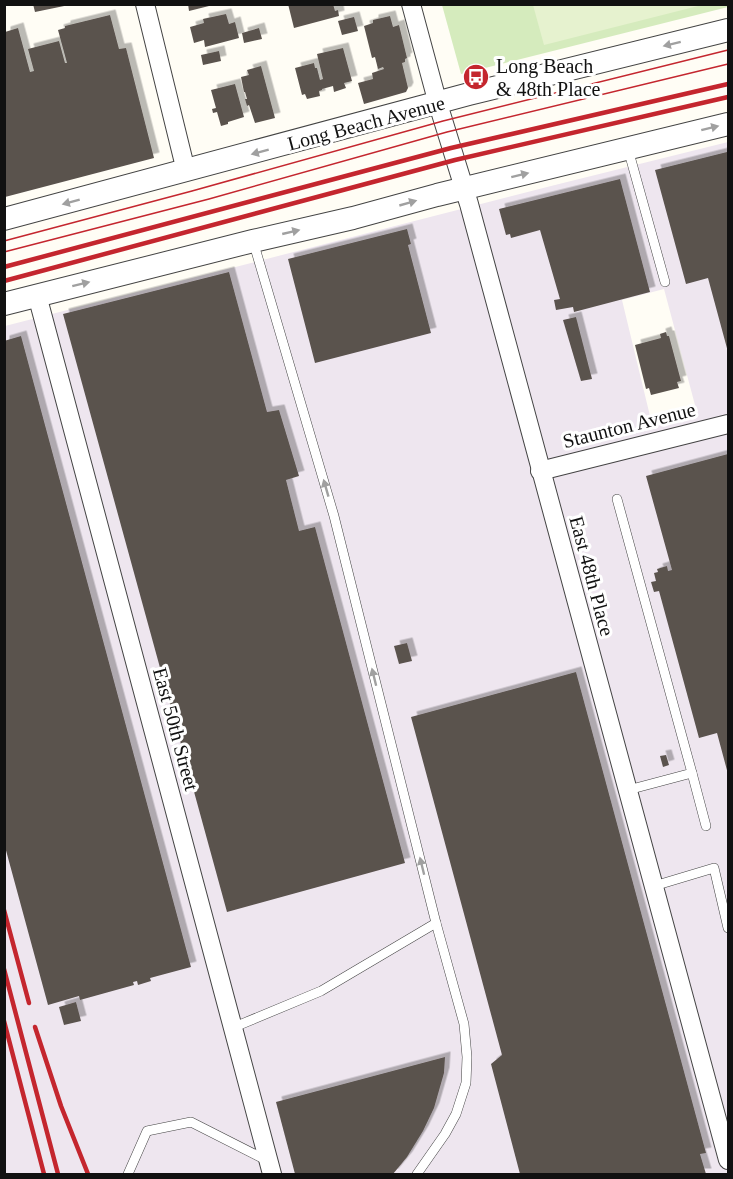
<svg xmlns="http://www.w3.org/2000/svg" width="733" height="1179" viewBox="0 0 733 1179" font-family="'Times New Roman',serif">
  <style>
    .industrial { fill: #eee6ef; fill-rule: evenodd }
    .green { fill: #d5ebbd }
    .pitch { fill: #e6f2cf }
    .building { fill: #5a524d; filter: url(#shadow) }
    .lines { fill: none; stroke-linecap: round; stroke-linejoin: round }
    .service-casing { stroke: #444; stroke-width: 10 }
    .minor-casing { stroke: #444; stroke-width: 20 }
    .tertiary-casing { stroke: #444; stroke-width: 24 }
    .service { stroke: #fff; stroke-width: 9 }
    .minor { stroke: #fff; stroke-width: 18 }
    .tertiary { stroke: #fff; stroke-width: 22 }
    .tram { stroke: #c4262e; stroke-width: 1.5 }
    .rail { stroke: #c4262e; stroke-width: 4.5 }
    .oneway { fill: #a0a0a0 }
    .labels { text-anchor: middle; stroke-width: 6; stroke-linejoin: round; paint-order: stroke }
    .poi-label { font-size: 20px; fill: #111; stroke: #fff; text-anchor: start }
    .street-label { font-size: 20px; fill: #111; stroke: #fff }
  </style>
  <defs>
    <filter id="shadow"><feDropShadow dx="5.5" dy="-5.5" stdDeviation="0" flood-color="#0004"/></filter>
  </defs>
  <rect width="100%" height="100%" fill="#fffdf5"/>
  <path class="industrial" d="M728,142V1174H5V326L555,185ZM664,289L695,405L650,416L622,300Z"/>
  <path class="green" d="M728,4V7L461,74L442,5Z"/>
  <path class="pitch" d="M702,5L544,45L533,5L702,4Z"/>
  <g class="building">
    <path d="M33,4H68L69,5L35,12Z"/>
    <path d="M188,4H213V5L189,11Z"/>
    <path d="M288,4H333L335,11L338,10L339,16L294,28Z"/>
    <path d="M226,14L229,24L235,22L239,38L205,47L204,40L194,43L190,27L204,23L203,19Z"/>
    <path d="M110,15L119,49L126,48L154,158L5,197V32L18,28L30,72L34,71L28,49L59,41L65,63H67L58,30L65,28V26Z"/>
    <path d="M390,16L393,27L399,25L407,58L405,59V62L402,63L408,88L406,92L364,104L358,83L373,79L372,73L384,69L383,67L378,69L375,57L372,58L364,26L373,23V20Z"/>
    <path d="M354,17L358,31L342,35L338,21Z"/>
    <path d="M259,28L262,39L244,43L242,33Z"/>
    <path d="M343,48L352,81L344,83L346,88L334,92L333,86L322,89V90L319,91L320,96L307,99L305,94L302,95L295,68L314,63L315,68H317L320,80L323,79L317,54Z"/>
    <path d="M219,51L221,61L203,65L201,55Z"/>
    <path d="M261,66L275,118L255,123L249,105L247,106L245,99H247L245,92H244L241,77L249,75L247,70Z"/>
    <path d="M235,84L244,117L228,122V124L221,126L217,112L213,113L212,109L216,108L211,90Z"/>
    <path d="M727,152L728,158V352L708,278L686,284L655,170Z"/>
    <path d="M620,179L650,292L574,312L573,307L556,310L554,300L560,299L540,230L511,238L510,234L506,235L499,209Z"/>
    <path d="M407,229L411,244L408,245L431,333L315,363L288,259Z"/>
    <path d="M229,272L267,412L279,410L299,476L286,480L299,531L315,527L405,863L227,912L63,314Z"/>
    <path d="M576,317L592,379L581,381L563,320Z"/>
    <path d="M666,332L667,336H669L681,381L677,382L679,388L651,395L649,388L646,389L635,345L661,338L660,334Z"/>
    <path d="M21,336L191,967L150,978L151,981L138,985L137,981L133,982L134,985L80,1000L79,996L48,1005L4,843V341Z"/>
    <path d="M728,454V774L717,733L699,738L659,591L654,592L651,582L656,581L654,573L658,572L657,569L667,566L668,571L672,570L646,476Z"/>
    <path d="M407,643L412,661L399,664L394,646Z"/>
    <path d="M576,672L706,1153L700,1154L706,1174H520L491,1064L502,1055L411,717Z"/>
    <path d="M666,755L669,765L663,767L660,756Z"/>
    <path d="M76,1002L81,1021L64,1025L59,1007Z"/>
    <path d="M445,1057L444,1073L434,1108L423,1131L407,1157L393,1174H295L276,1102Z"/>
  </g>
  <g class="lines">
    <g class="service-casing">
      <g id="service">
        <path d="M628,149L665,282"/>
        <path d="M253,241L334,516L436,923L464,1024L467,1057L466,1083L456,1114L445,1134L417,1174"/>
        <path d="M617,499L692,773L628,790"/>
        <path d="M692,773L706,826"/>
        <path d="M654,886L714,868L728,928"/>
        <path d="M232,1028L321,991L436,923"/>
        <path d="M128,1174L147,1131L191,1122L268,1161"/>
      </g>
    </g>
    <g class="minor-casing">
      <g id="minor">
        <path d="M145,4L186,171"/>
        <path d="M411,4L438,104L469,204L728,1160"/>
        <path d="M37,295L272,1174"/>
        <path d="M540,471L728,424"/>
      </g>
    </g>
    <g class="tertiary-casing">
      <g id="tertiary">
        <path d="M4,219L469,94L728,30"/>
        <path d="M4,304L253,241L353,218L437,195L728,124"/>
      </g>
    </g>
    <use href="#service" class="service"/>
    <use href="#minor" class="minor"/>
    <use href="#tertiary" class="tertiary"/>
    <g class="tram">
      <path d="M4,241L192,191L443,121L728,50"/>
      <path d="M4,252L209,199L447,132L728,64"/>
    </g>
    <g class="rail">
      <path d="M4,267L451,148L728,84"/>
      <path d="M4,281L455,160L728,97"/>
      <path d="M4,910L29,1003"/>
      <path d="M4,969L58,1174"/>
      <path d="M4,1021L44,1174"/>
      <path d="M35,1027L61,1106L88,1174"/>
    </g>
  </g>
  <defs><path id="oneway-solid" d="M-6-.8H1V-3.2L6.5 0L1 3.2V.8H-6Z" transform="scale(1.5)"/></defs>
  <g class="oneway">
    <use href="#oneway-solid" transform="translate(672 44) rotate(166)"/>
    <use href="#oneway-solid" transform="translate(710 128) rotate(-14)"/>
    <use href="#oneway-solid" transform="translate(260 152) rotate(165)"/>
    <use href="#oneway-solid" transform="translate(520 175) rotate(-14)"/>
    <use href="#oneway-solid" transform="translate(71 202) rotate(165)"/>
    <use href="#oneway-solid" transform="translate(408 203) rotate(-16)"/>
    <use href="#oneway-solid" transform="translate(291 232) rotate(-13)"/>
    <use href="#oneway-solid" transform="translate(81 284) rotate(-14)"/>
    <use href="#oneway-solid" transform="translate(326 488) rotate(-106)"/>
    <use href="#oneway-solid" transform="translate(374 677) rotate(-104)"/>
    <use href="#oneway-solid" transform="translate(422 866) rotate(-104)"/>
  </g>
  <defs>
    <g id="bus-disc" transform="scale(1.35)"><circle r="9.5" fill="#c4262e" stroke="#fff"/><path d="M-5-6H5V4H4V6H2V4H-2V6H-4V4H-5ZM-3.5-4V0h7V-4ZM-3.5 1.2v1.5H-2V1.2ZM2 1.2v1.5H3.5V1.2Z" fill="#fff"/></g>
  </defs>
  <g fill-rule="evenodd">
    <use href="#bus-disc" x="476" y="77"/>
  </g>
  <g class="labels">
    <g class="poi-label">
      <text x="496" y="73">Long Beach<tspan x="496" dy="23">&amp; 48th Place</tspan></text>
    </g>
    <g class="street-label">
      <text transform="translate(366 123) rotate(-15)" y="7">Long Beach Avenue</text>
      <text transform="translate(629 425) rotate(-14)" y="7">Staunton Avenue</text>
      <text transform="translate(592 576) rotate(75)" y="7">East 48th Place</text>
      <text transform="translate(176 729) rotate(75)" y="7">East 50th Street</text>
    </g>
  </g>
  <rect width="733" height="1179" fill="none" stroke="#111111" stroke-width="12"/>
</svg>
